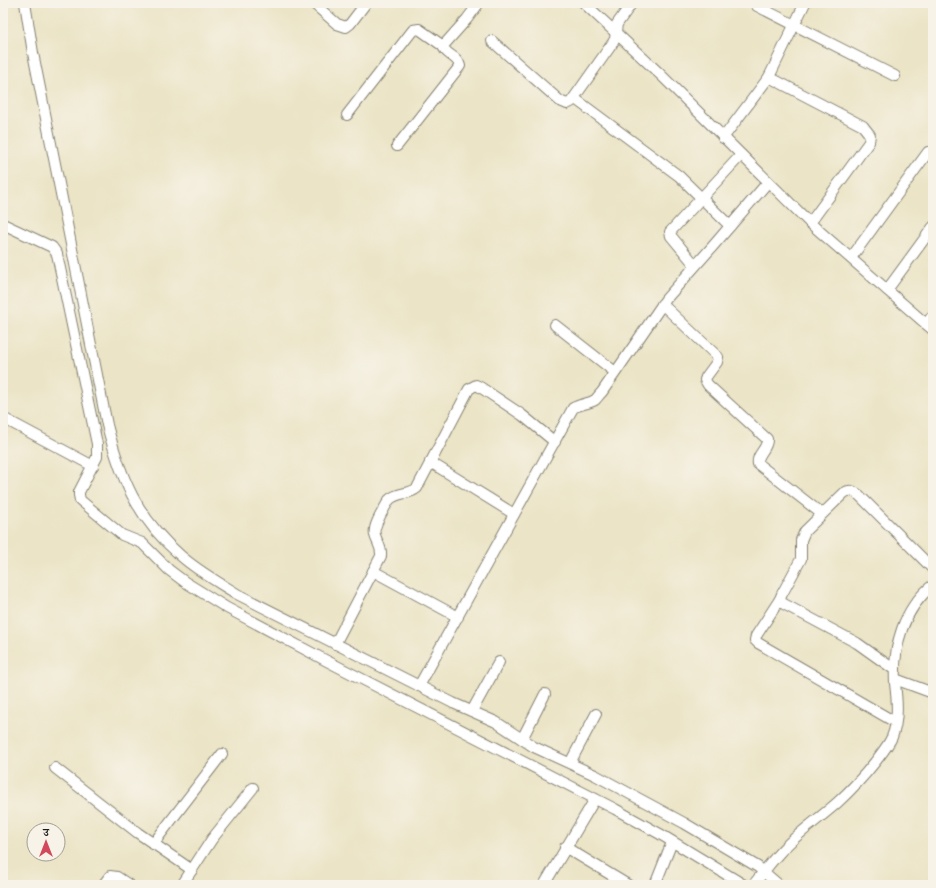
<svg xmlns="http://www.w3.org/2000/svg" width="936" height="888" viewBox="0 0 936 888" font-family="'EB Garamond','Noto Serif Devanagari',serif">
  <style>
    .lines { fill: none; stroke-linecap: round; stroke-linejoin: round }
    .minor-casing { stroke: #848071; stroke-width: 12 }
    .minor { stroke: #fff; stroke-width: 10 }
  </style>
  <rect width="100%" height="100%" fill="#f7f3e8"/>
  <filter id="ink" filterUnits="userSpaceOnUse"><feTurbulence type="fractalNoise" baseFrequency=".025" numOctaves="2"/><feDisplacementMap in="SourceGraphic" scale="8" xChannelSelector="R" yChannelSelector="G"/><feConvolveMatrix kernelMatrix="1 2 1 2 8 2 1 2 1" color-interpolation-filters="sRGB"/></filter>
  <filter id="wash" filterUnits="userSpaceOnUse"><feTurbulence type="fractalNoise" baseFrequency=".012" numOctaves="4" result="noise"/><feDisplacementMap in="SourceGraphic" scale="16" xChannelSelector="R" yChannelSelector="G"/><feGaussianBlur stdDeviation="0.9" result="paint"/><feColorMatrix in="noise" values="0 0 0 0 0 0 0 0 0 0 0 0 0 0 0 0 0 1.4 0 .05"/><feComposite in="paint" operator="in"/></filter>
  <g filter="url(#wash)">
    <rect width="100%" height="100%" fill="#ebe4c6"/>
  </g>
  <g filter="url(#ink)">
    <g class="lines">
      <g class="minor-casing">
        <g id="minor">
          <path d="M25,3L33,53L107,425C121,479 137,518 181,556C198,571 218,582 237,594L453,703L496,722L534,747L595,775L684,823L758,867L779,885"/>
          <path d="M313,3L337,24L346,27L350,24L366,3"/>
          <path d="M584,3L661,75L810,223L933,330"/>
          <path d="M755,3L757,6L895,76"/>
          <path d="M492,41L560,101L567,104L571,102L612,44L615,39L617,24L632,3"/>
          <path d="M769,77L863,126L870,135L869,142L810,223"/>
          <path d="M574,98L679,176L730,226"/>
          <path d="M347,115L413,30L419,29L443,46"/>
          <path d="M723,138L769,77L805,3"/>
          <path d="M397,146L460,66C458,56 445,55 443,46L467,19L479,3"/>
          <path d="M3,224L52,247L57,254L97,444V457L79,492V495L80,500L122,535L142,543L169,570L185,582L227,608L327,661L615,809L660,834L744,885"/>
          <path d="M851,258L928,152"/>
          <path d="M695,265L671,236L670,232L741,155"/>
          <path d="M887,290L933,227"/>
          <path d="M662,304L718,357L717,362L706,377L705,380L708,385L767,439C768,449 756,454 758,464L822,514"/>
          <path d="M926,324L933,315"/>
          <path d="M555,325L615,372"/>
          <path d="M3,418L93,466"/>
          <path d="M430,462L514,514"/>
          <path d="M373,571L458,617"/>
          <path d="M780,599L756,636L755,640L758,643L895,722"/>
          <path d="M335,644L381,556C382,547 377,543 375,535C372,526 385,508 389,500C397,492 409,495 417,488L469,389L476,385L480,387L522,415L555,442"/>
          <path d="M895,670L857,643L782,603L780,599L782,594L801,559V540L805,531L844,493C850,489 853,491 859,495L933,569"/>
          <path d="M895,679L933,693"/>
          <path d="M419,686L573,408C580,404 588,404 595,400C597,398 599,395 602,392L666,299L713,246L768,182"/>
          <path d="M472,711L499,662"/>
          <path d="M522,739L545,694"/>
          <path d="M570,763L596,714"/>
          <path d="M55,768L138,833L192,870"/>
          <path d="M153,844L222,754"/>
          <path d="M565,847L628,885"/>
          <path d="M103,885L110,876L117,877L129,885"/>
          <path d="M182,885L212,839L253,788"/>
          <path d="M544,885L595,799"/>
          <path d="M655,885L672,842"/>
          <path d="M753,885C764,872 773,859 784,848C801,831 820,818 838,802C851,790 864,776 875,762C881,754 888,746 892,737C899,720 897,700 895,683C893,646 903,609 933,585"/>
        </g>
      </g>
      <use href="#minor" class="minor"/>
    </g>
  </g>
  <rect width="936" height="888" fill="none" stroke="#f7f3e8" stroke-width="16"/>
  <g transform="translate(46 842)"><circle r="19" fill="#f7f3e8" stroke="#9f9d96"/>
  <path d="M0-3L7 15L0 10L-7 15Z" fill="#d1495b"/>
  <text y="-6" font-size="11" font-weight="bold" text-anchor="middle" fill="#1c1c1c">उ</text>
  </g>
</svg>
